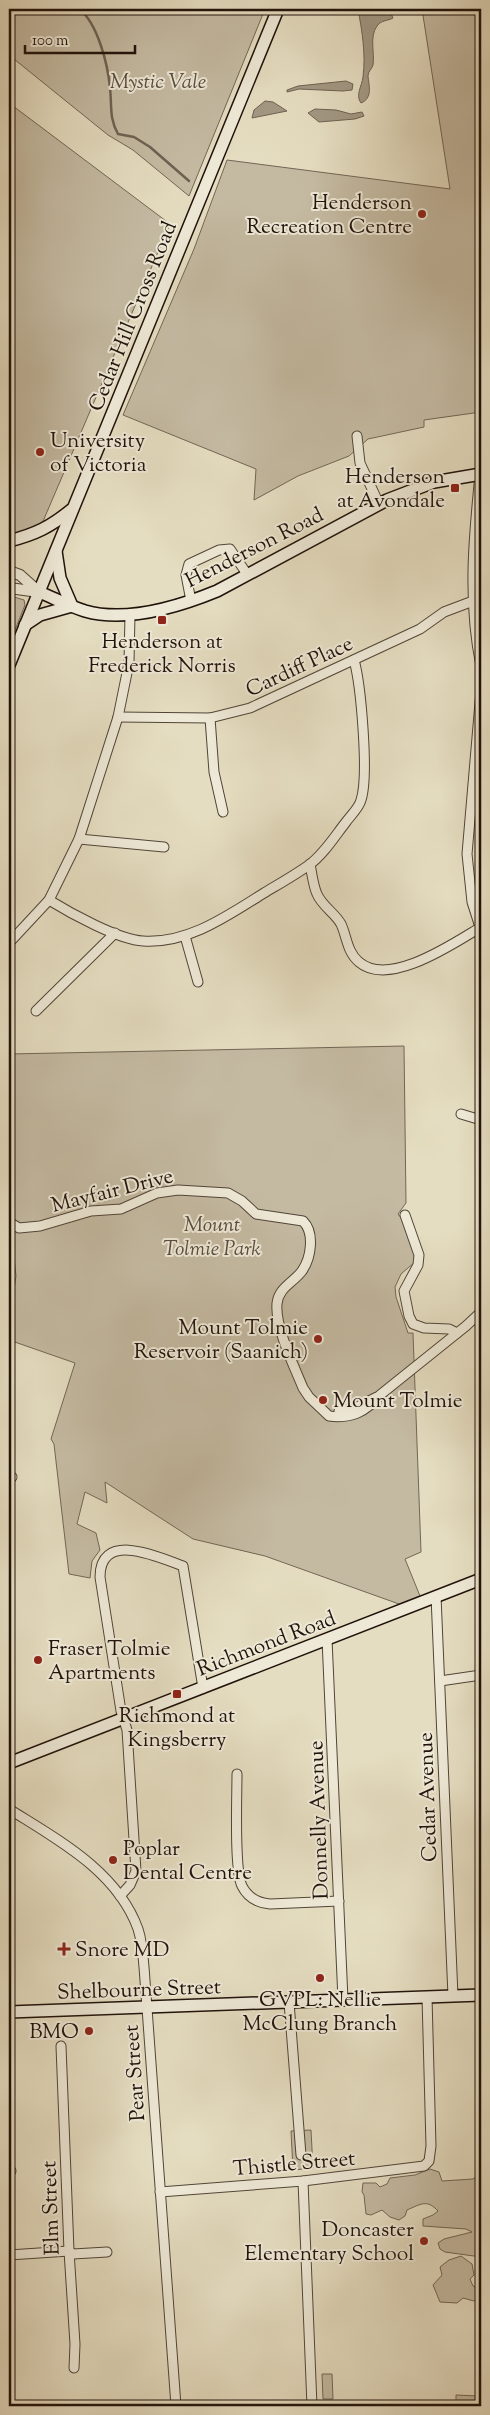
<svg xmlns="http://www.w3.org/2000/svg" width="490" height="2415" viewBox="0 0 490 2415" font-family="'Sorts Mill Goudy',serif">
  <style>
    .green { fill: #c4baa2; stroke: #726656 }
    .water { fill: #a29883; stroke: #6e6253 }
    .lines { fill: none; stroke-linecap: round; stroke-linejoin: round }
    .stream { stroke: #6e6253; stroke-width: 2.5 }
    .minor-casing { stroke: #514538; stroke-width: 11 }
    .tertiary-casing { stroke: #514538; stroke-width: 12 }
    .secondary-casing { stroke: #20120b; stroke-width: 14 }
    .minor { stroke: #eee9d7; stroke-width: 9 }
    .tertiary { stroke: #eee9d7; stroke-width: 10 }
    .secondary { stroke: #eee9d7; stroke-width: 11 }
    .poi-dot { fill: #8f2418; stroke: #eee9d7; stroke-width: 2 }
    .labels { text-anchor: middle; stroke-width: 4; stroke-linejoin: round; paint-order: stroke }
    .park-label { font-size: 21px; font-style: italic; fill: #594d40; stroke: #eee9d7 }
    .poi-label { font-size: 21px; fill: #20120b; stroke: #eee9d7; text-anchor: end }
    .street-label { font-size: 21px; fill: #20120b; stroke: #eee9d7 }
  </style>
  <rect width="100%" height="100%" fill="#e5ddc1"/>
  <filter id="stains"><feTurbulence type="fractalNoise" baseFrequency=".004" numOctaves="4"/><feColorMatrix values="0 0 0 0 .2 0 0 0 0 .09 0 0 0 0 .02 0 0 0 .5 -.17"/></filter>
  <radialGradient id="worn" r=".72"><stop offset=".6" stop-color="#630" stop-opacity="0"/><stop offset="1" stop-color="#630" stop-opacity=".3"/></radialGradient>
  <g class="green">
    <path d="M9,9H265L189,196L133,150L108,135L9,55Z"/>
    <path d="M422,9H481V412L424,420V427L368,439L349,456L298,476L254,500L256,469L123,415L194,249L227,160L450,189Z"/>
    <path d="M9,103L170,224L41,526L9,537Z"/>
    <path d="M14,597L24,600L25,605L9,645V605Z"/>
    <path d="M404,1046L406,1203L398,1214C407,1224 415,1248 415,1262L401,1274L395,1287L396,1297L408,1333H413L421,1552L405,1559L420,1596L399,1604L265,1556L193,1539L105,1482L107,1503L85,1492L77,1524L96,1533L100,1550L92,1561L90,1578L69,1574L54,1444L51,1439L75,1363L9,1340V1322L16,1276L13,1248L9,1247V1054Z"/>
    <path d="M311,2130L313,2168L293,2170L291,2131Z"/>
    <path d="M430,2169L439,2172L442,2181L473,2179L481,2173V2257L445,2252L440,2249L438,2243L444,2239L472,2232L466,2229L423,2226V2219L433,2215L438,2211C427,2199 421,2204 407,2210L405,2216L399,2220L390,2217L382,2210L371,2215L366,2214L364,2195L362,2192L363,2183H376L380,2187L387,2184L390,2178L415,2175Z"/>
    <path d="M461,2256L472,2264L474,2275L470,2279L473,2286L481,2290V2298L474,2301L463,2298L457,2303L440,2302L433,2285L442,2275L440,2267L449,2260Z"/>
    <path d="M322,2374H332L333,2399H323Z"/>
    <path d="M456,2395L478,2396L477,2406H456Z"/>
  </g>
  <g class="water">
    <path d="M358,9H389L393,18C388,21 381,20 377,26C369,37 375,53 373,65C372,69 368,71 368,76C369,86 373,98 361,103C355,95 362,86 363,77C366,54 362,31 358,9Z"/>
    <path d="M346,81L353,84L352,90L343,91L299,89L287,92V90L298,86Z"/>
    <path d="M265,101L273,102L287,111L252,118L254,110Z"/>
    <path d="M315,109L336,110L351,114L362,112L364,116L355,119L319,122L308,113Z"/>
  </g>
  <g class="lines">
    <path class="stream" d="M79,9C98,23 108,66 110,88C112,106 109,118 118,134L134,137L150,147L189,181"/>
    <g class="minor-casing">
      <g id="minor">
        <path d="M357,436L360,463L379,504"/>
        <path d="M481,465C474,532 467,599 481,666"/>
        <path d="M191,601L186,575L189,564L219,550L230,549L247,574"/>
        <path d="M118,717L210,718L250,708L420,629L444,612L481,598"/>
        <path d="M210,718L214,772L223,812"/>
        <path d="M79,839L164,847"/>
        <path d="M310,864C312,874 313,885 317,894C322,906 335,913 341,924C347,937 347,952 359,962C389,988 454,943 481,927"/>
        <path d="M49,900C70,913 119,940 143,941C188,944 227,916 264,893C279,884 295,875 309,865C324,854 335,836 346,822C351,815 359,808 361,800C369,776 361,685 354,660"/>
        <path d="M480,927L472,902L467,854L481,691"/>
        <path d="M185,936L198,982"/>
        <path d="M9,943L49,900L79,839L118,717L129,663L130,614"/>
        <path d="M36,1011L115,933"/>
        <path d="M461,1114L481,1120"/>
        <path d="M405,1215L419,1255L418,1265L404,1291L409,1316L413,1324L424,1328L449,1329L457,1333"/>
        <path d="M9,1222L19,1228L40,1226L91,1211L121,1209L157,1193L178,1190L228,1193L242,1201L256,1214L303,1221C315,1233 311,1258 302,1271C293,1283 278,1288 277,1304C275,1327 294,1366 303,1388L309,1397L329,1416C351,1419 366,1412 380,1395L466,1326L481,1312"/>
        <path d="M339,1411L355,1408L377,1397"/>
        <path d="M9,1478L12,1477"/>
        <path d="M436,1596L453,1996"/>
        <path d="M327,1639L343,2000"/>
        <path d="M440,1681L481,1675"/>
        <path d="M237,1774C237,1796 234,1870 242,1886C248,1898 258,1903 270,1904L339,1901"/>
        <path d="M9,1809C58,1840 117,1871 138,1929C142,1941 143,1954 144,1967L176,2406"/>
        <path d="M120,1896L130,1885L136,1871L127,1730L121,1711L100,1577C100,1530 159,1557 183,1566L203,1688"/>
        <path d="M289,2002L301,2155"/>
        <path d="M61,2046L69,2251L75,2344L74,2368"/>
        <path d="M9,2171H11"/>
        <path d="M303,2181L312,2406"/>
        <path d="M160,2192L303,2181L424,2166L429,2161L431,2146L427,1997"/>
        <path d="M9,2255L69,2251L73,2254L107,2252"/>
      </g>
    </g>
    <g class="tertiary-casing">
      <g id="tertiary">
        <path d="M9,571L20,575L39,592"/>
        <path d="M9,588L39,592"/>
      </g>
    </g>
    <g class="secondary-casing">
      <g id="secondary">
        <path d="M9,541C36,534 50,527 71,510"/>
        <path d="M56,551L60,578L72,606"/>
        <path d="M39,592C54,598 69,606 85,611C127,623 178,607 217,591L387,500L434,482L481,474"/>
        <path d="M25,625L40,615L72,606"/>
        <path d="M9,665L278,9"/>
        <path d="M9,1763L481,1579"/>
        <path d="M9,2012L481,1995"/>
      </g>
    </g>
    <use href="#minor" class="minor"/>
    <use href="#tertiary" class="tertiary"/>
    <use href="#secondary" class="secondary"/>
  </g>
  <g class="poi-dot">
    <circle cx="422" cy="214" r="5"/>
    <circle cx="40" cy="452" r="5"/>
    <rect x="450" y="483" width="10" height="10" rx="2.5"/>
    <rect x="157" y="615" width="10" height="10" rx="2.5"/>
    <circle cx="318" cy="1339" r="5"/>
    <circle cx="323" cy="1400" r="5"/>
    <circle cx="38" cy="1660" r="5"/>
    <rect x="172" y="1689" width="10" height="10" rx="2.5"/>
    <circle cx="113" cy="1860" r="5"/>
    <path d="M61.5 1941.5h5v5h5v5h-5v5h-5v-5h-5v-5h5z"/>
    <circle cx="320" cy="1978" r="5"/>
    <circle cx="89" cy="2031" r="5"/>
    <circle cx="424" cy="2241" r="5"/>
  </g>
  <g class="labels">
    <g class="park-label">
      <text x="158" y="88">Mystic Vale</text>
      <text x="212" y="1231">Mount<tspan x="212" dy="24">Tolmie Park</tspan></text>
    </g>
    <g class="poi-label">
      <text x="412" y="209">Henderson<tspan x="412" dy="24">Recreation Centre</tspan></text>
      <text x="50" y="447" text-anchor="start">University<tspan x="50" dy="24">of Victoria</tspan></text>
      <text x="445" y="483">Henderson<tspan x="445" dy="24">at Avondale</tspan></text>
      <text x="162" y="648" text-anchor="middle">Henderson at<tspan x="162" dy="24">Frederick Norris</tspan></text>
      <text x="308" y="1334">Mount Tolmie<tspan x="308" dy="24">Reservoir (Saanich)</tspan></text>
      <text x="333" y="1407" text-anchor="start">Mount Tolmie</text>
      <text x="48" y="1655" text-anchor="start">Fraser Tolmie<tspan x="48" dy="24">Apartments</tspan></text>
      <text x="177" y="1722" text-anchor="middle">Richmond at<tspan x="177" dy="24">Kingsberry</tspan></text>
      <text x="123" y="1855" text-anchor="start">Poplar<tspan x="123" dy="24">Dental Centre</tspan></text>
      <text x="75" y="1956" text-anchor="start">Snore MD</text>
      <text x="320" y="2006" text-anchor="middle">GVPL: Nellie<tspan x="320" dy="24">McClung Branch</tspan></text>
      <text x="79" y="2038">BMO</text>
      <text x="414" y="2236">Doncaster<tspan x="414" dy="24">Elementary School</tspan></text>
    </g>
    <g class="street-label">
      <text transform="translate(132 316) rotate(-68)" y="7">Cedar Hill Cross Road</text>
      <text transform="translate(254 547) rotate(-27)" y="7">Henderson Road</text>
      <text transform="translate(299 666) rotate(-25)" y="7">Cardiff Place</text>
      <text transform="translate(112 1190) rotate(-14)" y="7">Mayfair Drive</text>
      <text transform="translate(266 1643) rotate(-21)" y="7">Richmond Road</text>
      <text transform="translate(427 1797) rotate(-92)" y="7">Cedar Avenue</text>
      <text transform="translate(318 1820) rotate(-92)" y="7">Donnelly Avenue</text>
      <text transform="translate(139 1989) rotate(-2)" y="7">Shelbourne Street</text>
      <text transform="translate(134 2073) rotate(-94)" y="7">Pear Street</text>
      <text transform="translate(294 2163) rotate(-5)" y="7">Thistle Street</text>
      <text transform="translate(50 2208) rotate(-92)" y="7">Elm Street</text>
    </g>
  </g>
  <rect width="490" height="2415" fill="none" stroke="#e5ddc1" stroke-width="30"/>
  <rect x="10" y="10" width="470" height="2395" fill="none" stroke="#20120b" stroke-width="2.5"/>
  <rect x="15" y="15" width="460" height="2385" fill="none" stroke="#20120b"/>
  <path d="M25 45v8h110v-8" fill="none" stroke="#20120b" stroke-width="2.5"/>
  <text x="32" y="45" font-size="15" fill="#20120b" stroke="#eee9d7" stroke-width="4" paint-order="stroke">100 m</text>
  <rect width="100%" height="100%" filter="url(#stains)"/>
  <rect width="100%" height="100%" fill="url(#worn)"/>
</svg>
